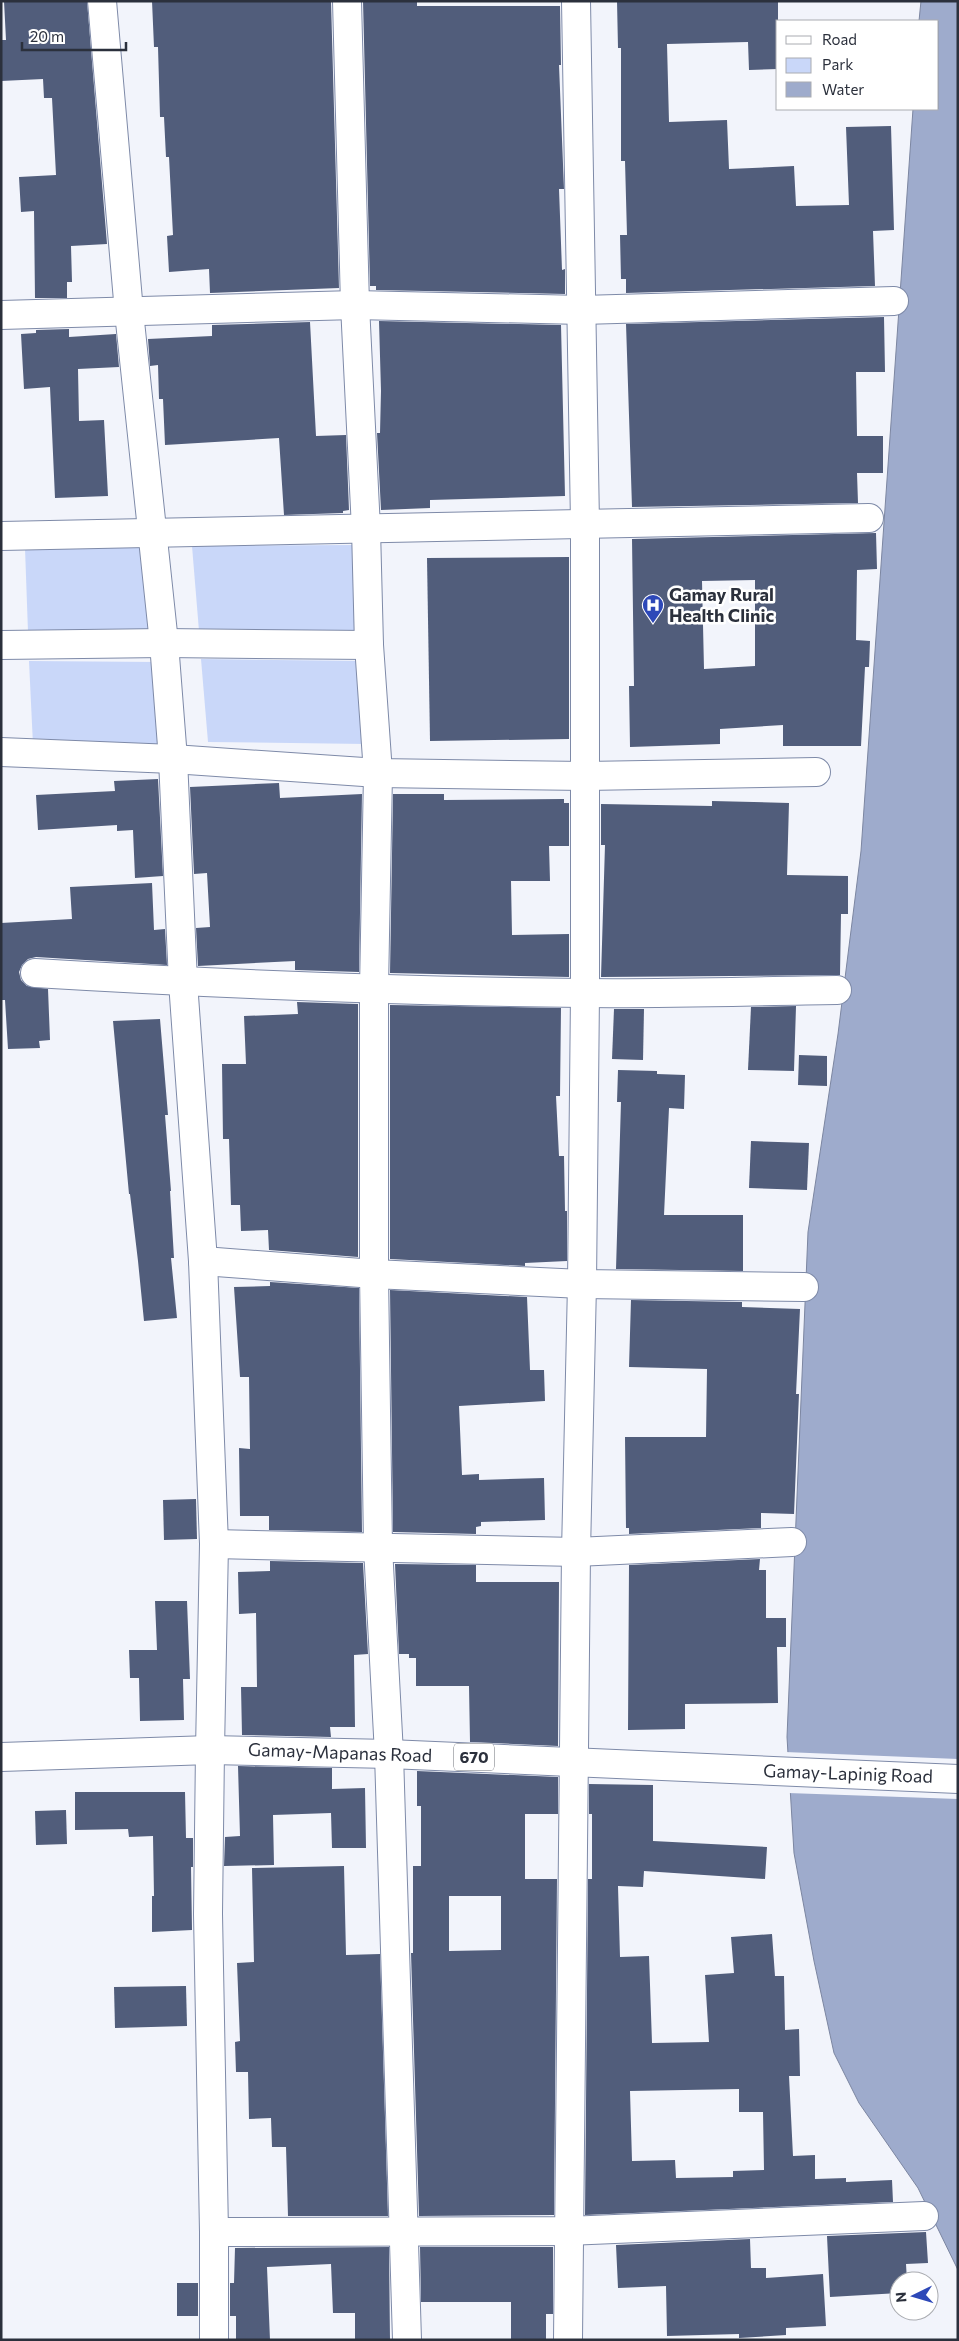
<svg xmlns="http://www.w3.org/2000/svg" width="959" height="2341" viewBox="0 0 959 2341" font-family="Commissioner,sans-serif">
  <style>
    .green { fill: #c9d7f9 }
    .water { fill: #9eabcc; stroke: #7c86a1 }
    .pier { fill: #f2f4fb }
    .building { fill: #515d7b; fill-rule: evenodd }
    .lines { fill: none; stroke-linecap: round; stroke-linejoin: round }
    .street-casing { stroke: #7e8aa8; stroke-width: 30 }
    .secondary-casing { stroke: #7e8aa8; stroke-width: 30 }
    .primary-casing { stroke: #7e8aa8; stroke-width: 30 }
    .street { stroke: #fff; stroke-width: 28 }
    .secondary { stroke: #fff; stroke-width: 28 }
    .primary { stroke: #fff; stroke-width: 28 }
    .labels { text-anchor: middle; stroke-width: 5; stroke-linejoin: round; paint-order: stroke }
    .shield { fill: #fff; stroke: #6b6e76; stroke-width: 1 }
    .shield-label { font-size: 16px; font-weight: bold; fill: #2b303c }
    .poi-label { font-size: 18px; font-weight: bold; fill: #2b303c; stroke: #fff; text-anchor: start }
    .street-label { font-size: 18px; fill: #2b303c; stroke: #fff }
  </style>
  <rect width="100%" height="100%" fill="#f2f4fb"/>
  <g class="green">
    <path d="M357,545L360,634L199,631L192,546Z"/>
    <path d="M25,548H148L155,633L28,632Z"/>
    <path d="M201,659L362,661L366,744L208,742Z"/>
    <path d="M29,661L158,662L163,744L33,745Z"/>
  </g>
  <path class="water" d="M921,1H958V2270L918,2188L859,2103L834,2053L814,1961L794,1853L787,1737L808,1232L838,1034L861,851L913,109H938V21H919Z"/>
  <path class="pier" d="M785,1752L958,1759V1799L788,1793Z"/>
  <g class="building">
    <path d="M4,1H87L107,244L71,246L72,282H67V298H35L34,211L21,212L19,177L56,175L52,98H44L43,79L1,81V40H6Z"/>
    <path d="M152,1H331L339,288L210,293L209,269L169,272L167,236L173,235L169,157H166L164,117H160L158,47H154Z"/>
    <path d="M363,1H417V6H560L561,65H559L564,189H559L562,270L565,269V294L376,290V286H370Z"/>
    <path d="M617,1H778V69L749,70L748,42L667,44L669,122L727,120L729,169L794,166L796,206L849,205L846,127L891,126L894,230L873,231L875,286L626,293V279H621L620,235H627L625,161H621V48H618Z"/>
    <path d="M884,317L885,372H856L857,436H883V473H857L858,503L632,507L626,324Z"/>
    <path d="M379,321L561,325L565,496L430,500V508L381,510L377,433H380L381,391Z"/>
    <path d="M310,322L316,436L346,435L349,510L343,511V513L284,515L279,438L165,445L163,399H159L158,365L150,366L148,339L212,336V325Z"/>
    <path d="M69,329V337L116,334L119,367L78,369L79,421L104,420L108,496L55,498L50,387L24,389L21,334L36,333V330Z"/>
    <path d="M876,533L877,569L857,570L856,640L870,641L869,667H865L861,746H783V725L720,729V744L630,747L629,686H634L632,539ZM755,580V666L704,669L702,581Z"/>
    <path d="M569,557V739L430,741L427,558Z"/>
    <path d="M158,779L163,876L135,878L133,830L117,831V825L38,830L36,795L115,791L114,781Z"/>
    <path d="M279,783L280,798L362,794L359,972L295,970V961L198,966L196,928L210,927L207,873L194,874L190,787Z"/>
    <path d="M393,794H444V800L564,799V803H569V846H549L550,881H511L512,935L569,934V977L390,973Z"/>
    <path d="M712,801L789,803L787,875L848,876V914H841L840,975L601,977L605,845H601V804L712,806Z"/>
    <path d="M152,883L154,930L165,929L167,965L36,957L28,959L22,965L19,972L21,980L27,986L48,989L50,1040L39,1041L40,1048L8,1049L5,1000H1V923L72,919L70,887Z"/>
    <path d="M297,1002L358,1004V1257L269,1250L268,1230L241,1231L240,1205H231L229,1139H223L222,1064H246L244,1016L298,1014Z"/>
    <path d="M390,1005L561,1008L560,1096H556L559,1156H564L565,1211H567V1261L525,1263V1266L390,1259Z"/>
    <path d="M796,1006L794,1071L748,1070L751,1007Z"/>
    <path d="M614,1009H644L643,1060L612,1059Z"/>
    <path d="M160,1019L168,1115H165L171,1191H170L174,1258H171L177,1318L144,1321L138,1261L130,1194H129L113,1021Z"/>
    <path d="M799,1055L827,1056V1086L798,1085Z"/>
    <path d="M618,1070L657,1071V1074L685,1075L684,1109L669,1108L664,1215H743V1271L616,1269L621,1102H617Z"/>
    <path d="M751,1141L809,1143L807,1190L749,1188Z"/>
    <path d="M270,1282L359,1288L362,1532L269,1530V1516H240L239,1448L250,1449L249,1377H240L234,1287L270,1286Z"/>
    <path d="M390,1290L527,1297L530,1370H544L545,1401L459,1406L462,1475L479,1474V1480L544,1478L545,1520L481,1522V1526L476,1527V1534L393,1532Z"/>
    <path d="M631,1300L742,1302V1307L800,1309L796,1394H799L794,1514L761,1513V1528L629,1534V1528H626L625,1437H706L707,1369L629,1367Z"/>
    <path d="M196,1499L197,1539L164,1540L163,1500Z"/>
    <path d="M760,1559L759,1570H766V1618H786V1647H777L778,1703L685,1704V1729L628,1730L629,1565Z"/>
    <path d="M270,1561L363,1563L368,1654L354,1655L355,1727H330L331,1737L242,1735L241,1687H257L256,1613L239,1614L238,1572L270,1571Z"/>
    <path d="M395,1564L476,1565V1582H559L558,1746L470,1742L469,1686H416V1658H409V1654H399Z"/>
    <path d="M155,1601H187L190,1679H183L184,1720L140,1721L139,1678H130L129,1650H157Z"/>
    <path d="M238,1766L332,1768V1789L365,1788L366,1848H332L331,1813L273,1815L274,1865L224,1866L225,1837L240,1836Z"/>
    <path d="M417,1771L558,1777V1814H525V1879H557L554,2215L419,2216L411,1953H413V1866H421V1806H417ZM449,1896H501V1950L449,1951Z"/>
    <path d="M589,1784L653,1785V1841L767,1847L765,1879L644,1871L643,1887L618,1886L620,1957L649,1956L652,2043L709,2042L705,1975L734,1973L731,1937L772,1934L775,1976H784L785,2030L799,2029L800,2076H789L793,2156L815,2155V2179L846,2178V2182L892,2180L893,2202L585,2215L588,1879H592V1814H589ZM739,2089V2112H763L764,2170L733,2171V2177L676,2178L675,2160L632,2161L630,2091Z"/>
    <path d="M75,1792H185L186,1838H193V1867H191L192,1930L152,1932V1896H154L153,1836L129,1837L128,1829L75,1830Z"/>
    <path d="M66,1810L67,1844L36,1845L35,1811Z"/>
    <path d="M344,1866L346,1955L380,1954L388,2216H288L286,2147H272L271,2118L249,2119L248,2072H236L235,2042L240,2041L237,1963L254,1962L252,1868Z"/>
    <path d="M186,1986L187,2026L115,2028L114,1987Z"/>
    <path d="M926,2232L928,2263L906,2264L907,2281H899V2293L830,2297L827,2236Z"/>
    <path d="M750,2239L751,2268H766V2278L823,2274L826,2326L786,2328V2335L739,2338V2334L667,2336L666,2286L618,2288L616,2245Z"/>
    <path d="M389,2247L390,2340H355V2313H333L331,2264L267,2267L270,2340H236V2316H230V2283H234L235,2248Z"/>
    <path d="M420,2247H553V2314H546V2340H511V2302H421Z"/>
    <rect x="177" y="2283" width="21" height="33"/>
  </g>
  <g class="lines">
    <g class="street-casing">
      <g id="street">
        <path d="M347,1L355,305L366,529L369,645L378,773L374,989V1274L378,1547L389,1754L407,2340"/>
        <path d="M1,315L355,305L582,310L894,301"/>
        <path d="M1,536L869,518"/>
        <path d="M1,645L164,643L369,645"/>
        <path d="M1,752L173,759L378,773L585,776L816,772"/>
        <path d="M35,973C218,984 400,991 583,993C668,994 753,991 837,990"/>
        <path d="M203,1261L374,1274L582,1284L804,1287"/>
        <path d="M214,1544L576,1552L792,1542"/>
        <path d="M210,1750L208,1914L214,2232V2340"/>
        <path d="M214,2232L567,2231L924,2216"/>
      </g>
    </g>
    <g class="secondary-casing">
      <g id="secondary">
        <path d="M102,1L129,312L164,643L173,759L183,982L203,1261L214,1544L210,1750"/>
        <path d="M568,2340L576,1552L582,1284L585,993V524L576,1"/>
      </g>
    </g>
    <g class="primary-casing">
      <path id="primary" d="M1,1757L210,1750L389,1754L958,1779"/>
    </g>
    <use href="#street" class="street"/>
    <use href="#secondary" class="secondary"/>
    <use href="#primary" class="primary"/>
  </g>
  <defs>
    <g id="hospital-pin" transform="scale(1.125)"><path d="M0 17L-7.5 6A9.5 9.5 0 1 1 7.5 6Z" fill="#2d48b8" stroke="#fff"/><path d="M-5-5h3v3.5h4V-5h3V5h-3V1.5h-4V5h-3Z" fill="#fff"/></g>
  </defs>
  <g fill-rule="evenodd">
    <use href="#hospital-pin" x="653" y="605"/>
  </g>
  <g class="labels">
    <rect class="shield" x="454" y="1743.5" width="40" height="27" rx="4"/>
    <g class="shield-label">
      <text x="474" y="1763">670</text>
    </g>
    <g class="poi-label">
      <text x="669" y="601">Gamay Rural<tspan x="669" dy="21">Health Clinic</tspan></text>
    </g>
    <g class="street-label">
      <text transform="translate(340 1753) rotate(2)" y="6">Gamay-Mapanas Road</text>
      <text transform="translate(848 1774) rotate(2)" y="6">Gamay-Lapinig Road</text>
    </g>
  </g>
  <rect width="959" height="2341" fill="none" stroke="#2b303c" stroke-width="5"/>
  <rect x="776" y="20" width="162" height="90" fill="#ffffff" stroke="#aaacb1"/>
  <rect x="786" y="36" width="25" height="8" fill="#ffffff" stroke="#aaacb1"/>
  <text x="822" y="45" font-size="15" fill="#2b303c">Road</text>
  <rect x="786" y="58" width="25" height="15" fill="#c9d7f9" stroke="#aaacb1"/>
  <text x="822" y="70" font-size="15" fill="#2b303c">Park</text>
  <rect x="786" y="82" width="25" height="15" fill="#9eabcc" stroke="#aaacb1"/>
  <text x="822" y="95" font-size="15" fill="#2b303c">Water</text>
  <g transform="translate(914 2296) rotate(265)"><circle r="24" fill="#ffffff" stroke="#aaacb1"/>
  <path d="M0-4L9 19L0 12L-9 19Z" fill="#2d48b8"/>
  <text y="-8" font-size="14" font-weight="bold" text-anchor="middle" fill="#2b303c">N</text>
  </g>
  <path d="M22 42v8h104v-8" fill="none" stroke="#2b303c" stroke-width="2.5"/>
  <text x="30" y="42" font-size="15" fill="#2b303c" stroke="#ffffff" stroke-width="4" paint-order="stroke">20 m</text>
</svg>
